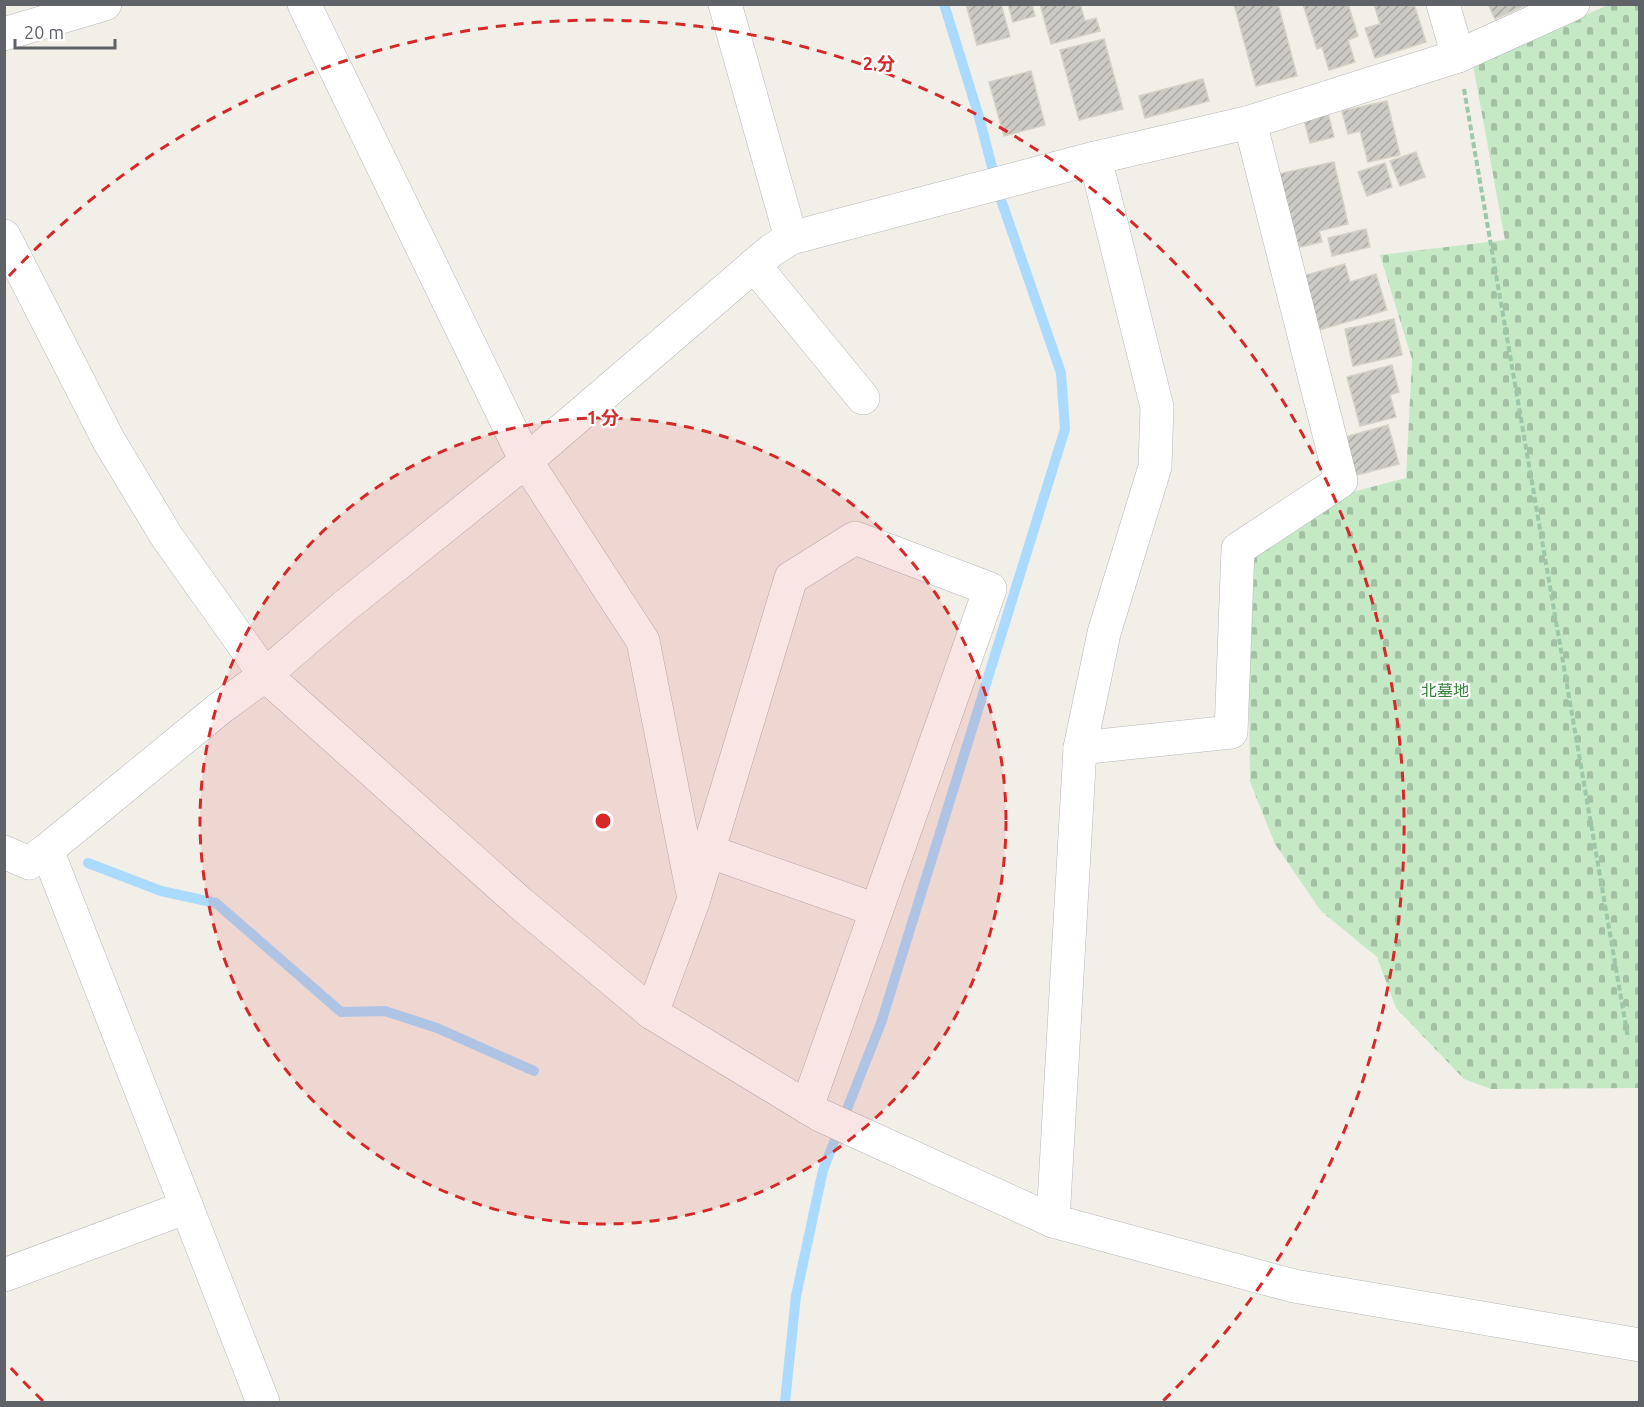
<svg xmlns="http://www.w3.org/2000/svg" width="1644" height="1407" viewBox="0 0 1644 1407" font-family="Ubuntu,'Noto Sans JP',sans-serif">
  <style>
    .cemetery { fill: url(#cemetery-stones) }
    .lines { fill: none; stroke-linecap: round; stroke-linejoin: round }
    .stream { stroke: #aadaff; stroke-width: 10 }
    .building { fill: url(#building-hatch); stroke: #d6d1c6; stroke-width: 1.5 }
    .minor-casing { stroke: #b5b8bc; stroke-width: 34 }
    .path { stroke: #9cc7a9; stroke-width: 4; stroke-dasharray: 6 3; stroke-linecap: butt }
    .minor { stroke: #fff; stroke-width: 33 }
    .ring { fill: none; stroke: #d62828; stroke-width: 3; stroke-dasharray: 10 8 }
    .labels { text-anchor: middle; stroke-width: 4.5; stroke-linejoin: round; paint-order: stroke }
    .park-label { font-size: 16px; fill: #348238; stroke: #fff }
    .centre { fill: #d62828; stroke: #fff; stroke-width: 3 }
    .ring-label { font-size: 18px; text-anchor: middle; font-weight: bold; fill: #d62828; stroke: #fff; stroke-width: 4.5; stroke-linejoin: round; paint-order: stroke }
  </style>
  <defs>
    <pattern id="cemetery-stones" width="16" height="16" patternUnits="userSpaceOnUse" patternTransform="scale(1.5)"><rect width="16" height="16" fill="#c5e8c5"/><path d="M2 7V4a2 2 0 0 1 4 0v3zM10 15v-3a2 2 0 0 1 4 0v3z" fill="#a3c0a4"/></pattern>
    <pattern id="building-hatch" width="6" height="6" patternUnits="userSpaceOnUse" patternTransform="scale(1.5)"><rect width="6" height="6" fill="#cccac5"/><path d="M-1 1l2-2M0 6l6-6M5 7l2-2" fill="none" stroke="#a9a8a4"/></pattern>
  </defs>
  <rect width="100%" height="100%" fill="#f1efe8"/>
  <path class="cemetery" d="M1608,5H1639V1088L1491,1089L1464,1079L1396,1008L1377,957L1321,911L1275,844L1250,782L1248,606L1255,555L1341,495L1406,478L1412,359L1380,255L1505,240L1473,65Z"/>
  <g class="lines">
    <g class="stream">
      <path d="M88,863L161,891L216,903L341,1012L385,1011L437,1028L534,1071"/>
      <path d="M785,1402L796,1296L823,1170L881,1023L1065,429L1061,373L999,194L979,117L944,4"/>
    </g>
  </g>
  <g class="building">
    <path d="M966,4H1001L1010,37L977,45Z"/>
    <path d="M1008,4H1032L1035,16L1013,22Z"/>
    <path d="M1040,4H1080L1085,21L1096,18L1100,31L1051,44Z"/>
    <path d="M1234,4H1278L1297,76L1256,86Z"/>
    <path d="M1303,4H1348L1358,36L1348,40L1355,62L1329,70L1322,47L1317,49Z"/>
    <path d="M1374,4H1414L1426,42L1375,58L1365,28L1380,24Z"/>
    <path d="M1488,4H1528L1495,19Z"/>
    <path d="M1104,39L1123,109L1079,120L1060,50Z"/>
    <path d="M1031,71L1045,125L1004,136L989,82Z"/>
    <path d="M1203,79L1209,101L1145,118L1139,96Z"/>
    <path d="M1387,101L1400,155L1368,162L1360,131L1348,134L1342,111Z"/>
    <path d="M1328,113L1334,137L1310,143L1304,120Z"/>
    <path d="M1416,152L1425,177L1400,186L1390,161Z"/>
    <path d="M1334,162L1348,224L1319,231L1322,242L1296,248L1278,174Z"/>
    <path d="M1385,163L1392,187L1367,196L1358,172Z"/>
    <path d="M1366,229L1370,247L1332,256L1328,238Z"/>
    <path d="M1345,264L1350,282L1376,274L1387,310L1319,330L1303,276Z"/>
    <path d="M1394,319L1402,355L1353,366L1345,329Z"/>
    <path d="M1392,365L1399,392L1390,395L1396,417L1360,426L1347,377Z"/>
    <path d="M1388,425L1399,464L1353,476L1342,438Z"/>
  </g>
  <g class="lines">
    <g class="minor-casing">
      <g id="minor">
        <path d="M304,4L526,461L643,641L694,899L652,1013"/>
        <path d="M725,4L791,238"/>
        <path d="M1443,4L1458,56"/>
        <path d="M4,34L105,4"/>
        <path d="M4,236L109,441L167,537L265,675L519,902L652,1013L820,1115L1053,1221L1294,1286L1640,1345"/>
        <path d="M754,265L863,398"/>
        <path d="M1080,748L1231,732L1238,549L1341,481L1250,122"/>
        <path d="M47,850L263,1402"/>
        <path d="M708,851L876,910"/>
        <path d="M4,852L29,863L47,850L219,709L265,675L345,606L526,461L772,250L791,238L1095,158L1250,122L1458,56L1573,4"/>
        <path d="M695,895L791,578L855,538L990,589L807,1107"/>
        <path d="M1053,1221L1080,748L1104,633L1155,467L1157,407L1095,158"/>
        <path d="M4,1275L187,1207"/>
      </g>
    </g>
    <path class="path" d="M1464,89L1628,1038"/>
    <use href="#minor" class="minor"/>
  </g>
  <circle cx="603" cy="821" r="403" fill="#d62828" fill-opacity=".12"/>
  <g class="ring">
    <circle cx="603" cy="821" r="403"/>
    <path d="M43 1401A806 806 0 0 1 9 1366M9 276A806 806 0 1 1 1163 1401"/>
  </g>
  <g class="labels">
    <g class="park-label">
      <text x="1445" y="696">北墓地</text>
    </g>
  </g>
  <circle cx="603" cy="821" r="9" class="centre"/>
  <g class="ring-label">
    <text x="879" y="70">2 分</text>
    <text x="603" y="424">1 分</text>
  </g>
  <rect width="1644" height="1407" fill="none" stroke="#5f6368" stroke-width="12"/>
  <path d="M15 39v9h100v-9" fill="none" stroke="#5f6368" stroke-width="3"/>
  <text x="24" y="39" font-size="18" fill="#5f6368" stroke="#ffffff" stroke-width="4.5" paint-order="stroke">20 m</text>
</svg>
